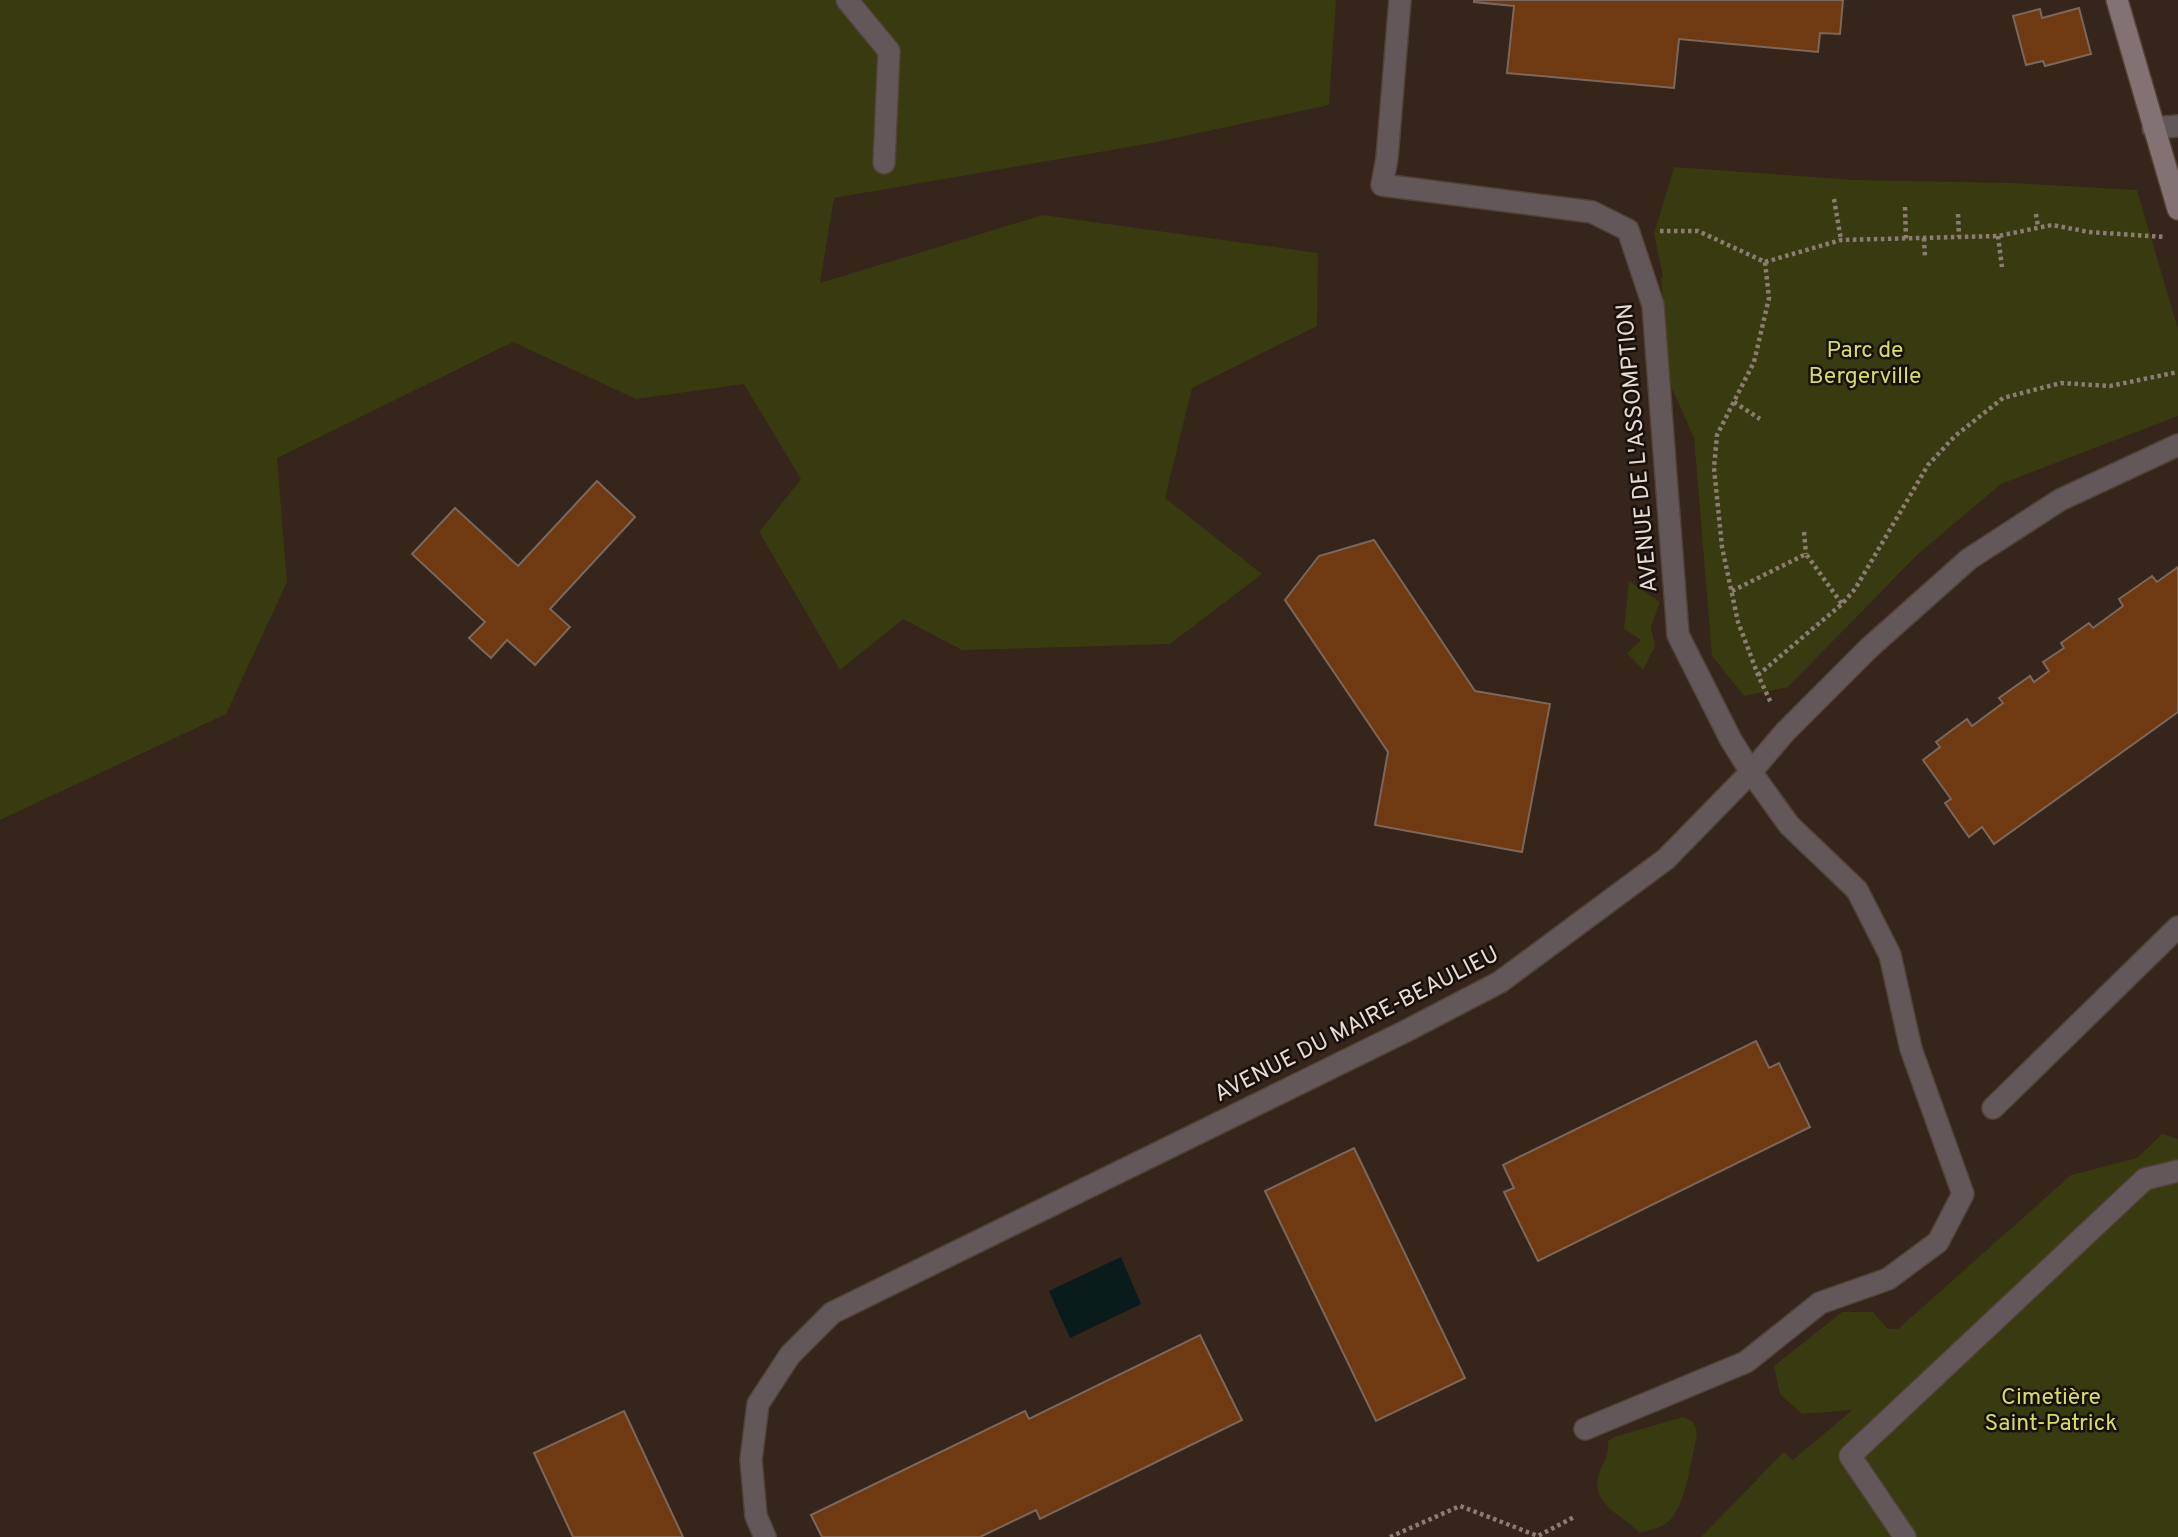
<svg xmlns="http://www.w3.org/2000/svg" width="2178" height="1537" viewBox="0 0 2178 1537" font-family="Overpass,sans-serif">
  <style>
    .green { fill: #383a0f }
    .water { fill: #091b1b }
    .building { fill: #6f3912; stroke: #7b675b; stroke-width: 2 }
    .lines { fill: none; stroke-linecap: round; stroke-linejoin: round }
    .lane-casing { stroke: #524238; stroke-width: 24 }
    .street-casing { stroke: #524238; stroke-width: 24 }
    .secondary-casing { stroke: #524238; stroke-width: 24 }
    .path { stroke: #8c7d74; stroke-width: 4.5; stroke-dasharray: 3.5 3.5; stroke-linecap: butt }
    .lane { stroke: #635859; stroke-width: 21 }
    .street { stroke: #635859; stroke-width: 21 }
    .secondary { stroke: #837273; stroke-width: 21 }
    .labels { text-anchor: middle; stroke-width: 5; stroke-linejoin: round; paint-order: stroke }
    .park-label { font-size: 23px; fill: #d7dd64; stroke: #18100b }
    .street-label { font-size: 23px; fill: #e7dbd4; stroke: #18100b }
  </style>
  <rect width="100%" height="100%" fill="#36251a"/>
  <g class="green">
    <path d="M0,0H1336L1329,105L1152,143L834,198L820,283L1043,215L1318,253L1317,326L1192,388L1165,498L1262,574L1170,644L962,650L903,619L840,670L759,532L801,479L744,384L636,399L513,342L277,458L287,582L226,714L0,820Z"/>
    <path d="M1674,167L1855,180L2012,183L2137,190L2178,329V416L2001,484L1917,555L1788,687L1744,696L1712,656L1694,438L1670,384L1661,277H1663L1654,234Z"/>
    <path d="M1629,581L1660,602L1651,627L1655,646L1643,670L1627,653L1641,640L1624,629Z"/>
    <path d="M2162,1134L2178,1139V1537H1701L1784,1452L1793,1460L1852,1410L1802,1414L1780,1394L1774,1366L1842,1312H1873L1888,1329H1898L2071,1175L2137,1158Z"/>
    <path d="M1683,1417L1692,1421L1696,1428L1697,1436C1691,1459 1686,1504 1670,1520C1662,1528 1650,1530 1639,1533C1626,1517 1592,1505 1598,1478C1601,1463 1609,1461 1608,1441L1614,1437Z"/>
  </g>
  <path class="water" d="M1121,1257L1141,1304L1070,1338L1049,1291Z"/>
  <g class="building">
    <path d="M1474,0H1843L1840,34L1820,33L1818,52L1679,39L1674,88L1507,73L1514,6L1474,2Z"/>
    <path d="M2079,8L2091,54L2045,66L2043,61L2026,65L2013,16L2040,9L2042,18Z"/>
    <path d="M597,481L635,517L550,609L570,627L535,665L507,640L491,658L469,638L485,622L412,554L455,508L518,566Z"/>
    <path d="M1374,540L1475,691L1550,704L1522,852L1375,825L1388,752L1285,600L1319,556Z"/>
    <path d="M2178,567V712L1994,844L1982,827L1969,837L1945,803L1951,799L1923,760L1940,747L1936,742L1967,719L1972,726L2003,703L1999,698L2030,676L2034,682L2049,671L2043,662L2064,648L2061,643L2089,623L2093,628L2123,606L2119,599L2152,576L2157,582Z"/>
    <path d="M1756,1041L1769,1068L1779,1063L1810,1127L1538,1261L1504,1192L1514,1188L1503,1165Z"/>
    <path d="M1354,1148L1465,1378L1376,1421L1265,1191Z"/>
    <path d="M1200,1335L1242,1420L1040,1519L1036,1510L980,1537H822L811,1515L1025,1411L1029,1419Z"/>
    <path d="M624,1411L683,1537H573L534,1453Z"/>
  </g>
  <g class="lines">
    <g class="lane-casing">
      <g id="lane">
        <path d="M847,0L889,51L884,163"/>
        <path d="M1993,1108L2178,927"/>
        <path d="M1585,1429L1746,1362L1820,1303L1888,1279L1938,1242L1963,1194L1911,1049L1890,955L1857,890L1789,825L1751,772"/>
        <path d="M765,1537L756,1516L751,1460L758,1404L790,1355L832,1313"/>
        <path d="M1905,1537L1850,1456L2145,1179L2178,1171"/>
      </g>
    </g>
    <g class="street-casing">
      <g id="street">
        <path d="M1400,0L1387,158L1382,185L1592,212L1628,230L1653,305L1678,635L1731,740L1751,772"/>
        <path d="M2153,128L2178,126"/>
        <path d="M832,1313L1406,1031L1500,982L1666,859L1751,772L1785,732L1869,648L1969,559L2060,500L2178,445"/>
      </g>
    </g>
    <g class="secondary-casing">
      <path id="secondary" d="M2117,0L2178,209"/>
    </g>
    <g class="path">
      <path d="M1834,199L1841,240"/>
      <path d="M1905,207L1906,239"/>
      <path d="M1958,214L1959,237"/>
      <path d="M2036,214L2038,227"/>
      <path d="M1660,231H1698L1765,262L1769,298L1754,362L1717,435L1714,468L1722,547L1738,622L1758,675L1771,703"/>
      <path d="M1998,236L2002,267"/>
      <path d="M1924,238L1925,258"/>
      <path d="M1765,262L1841,240L1998,236L2052,225L2089,232L2165,237"/>
      <path d="M1734,402L1760,419"/>
      <path d="M1804,532L1806,554"/>
      <path d="M1732,591L1806,554L1842,604"/>
      <path d="M1758,675L1842,604L1855,589L1928,465L1955,436L2003,398L2061,383L2110,386L2178,372"/>
      <path d="M1390,1537L1460,1506L1538,1536L1576,1516"/>
    </g>
    <use href="#lane" class="lane"/>
    <use href="#street" class="street"/>
    <use href="#secondary" class="secondary"/>
  </g>
  <g class="labels">
    <g class="park-label">
      <text x="1865" y="357">Parc de<tspan x="1865" dy="26">Bergerville</tspan></text>
      <text x="2051" y="1404">Cimetière<tspan x="2051" dy="26">Saint-Patrick</tspan></text>
    </g>
    <g class="street-label">
      <text transform="translate(1636 448) rotate(-95)" y="8">AVENUE DE L'ASSOMPTION</text>
      <text transform="translate(1356 1023) rotate(-27)" y="8">AVENUE DU MAIRE-BEAULIEU</text>
    </g>
  </g>
</svg>
